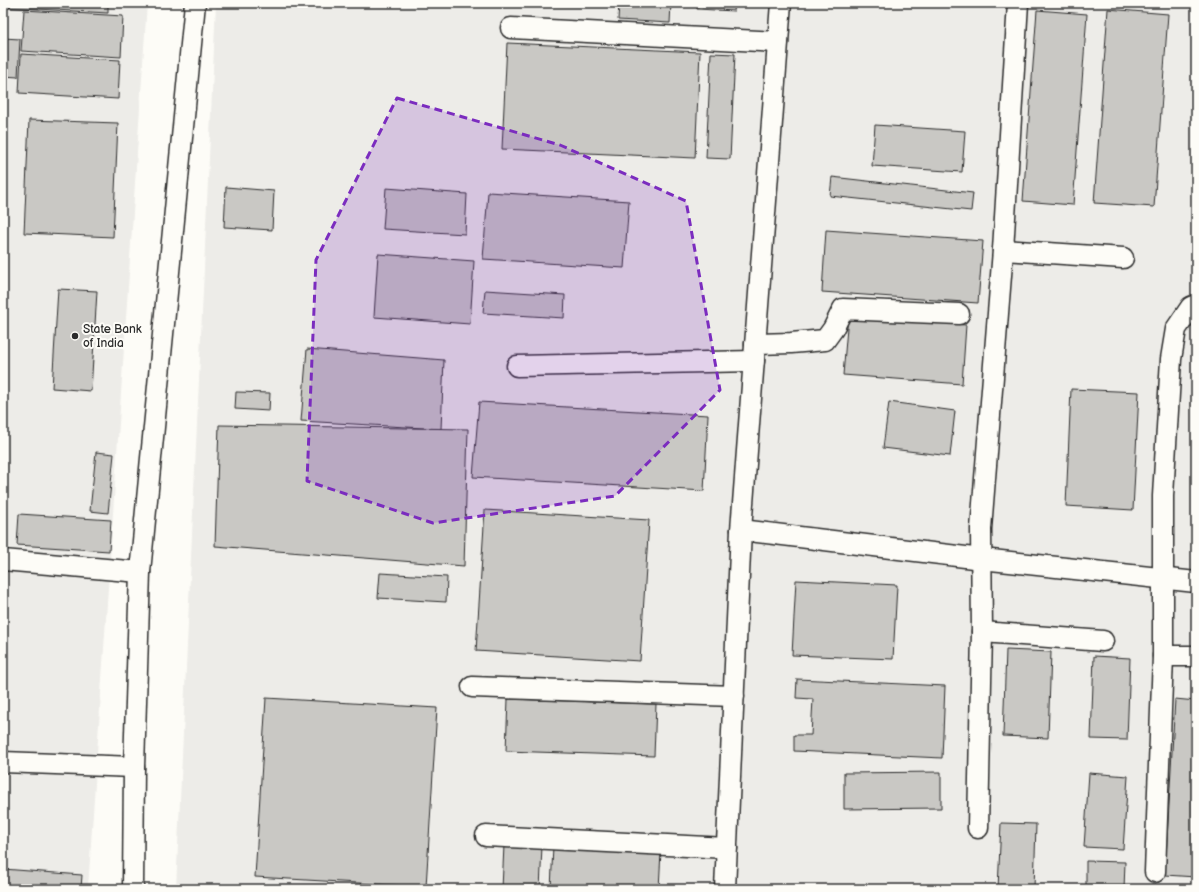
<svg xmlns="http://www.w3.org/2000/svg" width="1199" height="892" viewBox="0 0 1199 892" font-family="'Balsamiq Sans',sans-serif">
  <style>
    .built { fill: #edece8 }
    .building { fill: #c9c8c4; stroke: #2b2b2b }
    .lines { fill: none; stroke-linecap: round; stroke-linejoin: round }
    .minor-casing { stroke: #2b2b2b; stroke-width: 23 }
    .minor { stroke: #fdfcf7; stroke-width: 20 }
    .marked { fill: #7b2cbf; fill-opacity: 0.2; stroke: #7b2cbf; stroke-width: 3; stroke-dasharray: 8 5; stroke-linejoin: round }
    .poi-dot { fill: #2b2b2b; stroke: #fdfcf7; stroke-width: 1.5 }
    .labels { text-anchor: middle; stroke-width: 4; stroke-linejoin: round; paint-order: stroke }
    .poi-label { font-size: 12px; fill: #2b2b2b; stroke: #fdfcf7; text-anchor: start }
  </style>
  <rect width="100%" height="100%" fill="#fdfcf7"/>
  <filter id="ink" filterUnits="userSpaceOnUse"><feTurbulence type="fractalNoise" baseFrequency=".025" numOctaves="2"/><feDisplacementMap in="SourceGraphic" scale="8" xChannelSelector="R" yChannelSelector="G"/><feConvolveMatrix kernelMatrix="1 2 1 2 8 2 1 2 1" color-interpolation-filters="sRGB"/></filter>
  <g filter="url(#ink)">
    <g class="built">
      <path d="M3,3H147L88,889H3Z"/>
      <path d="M216,3H1196V889H176Z"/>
    </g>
    <g class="building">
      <path d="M3,3H108V13L3,7Z"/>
      <path d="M619,3H671L670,23L618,20Z"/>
      <path d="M697,3H735L734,11L697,9Z"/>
      <path d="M1108,9L1168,14L1154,207L1094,203Z"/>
      <path d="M24,10L123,16L121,57L21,51Z"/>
      <path d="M1037,10L1087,14L1073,205L1023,201Z"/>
      <path d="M3,38L20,39L18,77L3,76Z"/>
      <path d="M507,43L700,52L695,158L502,149Z"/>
      <path d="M711,53L735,54L730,159L706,158Z"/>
      <path d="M21,54L120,60L118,99L19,93Z"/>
      <path d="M29,120L118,123L113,237L24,233Z"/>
      <path d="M875,125L965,131L962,172L872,166Z"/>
      <path d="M832,177L973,193L971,211L830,196Z"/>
      <path d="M226,187L274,191L272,230L224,227Z"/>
      <path d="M386,188L467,194L465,234L383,229Z"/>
      <path d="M488,192L629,201L624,268L483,259Z"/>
      <path d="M826,230L983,241L978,303L822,292Z"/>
      <path d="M378,254L474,261L470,324L374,317Z"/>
      <path d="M58,289L97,291L91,391L52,388Z"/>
      <path d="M485,290L565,295L564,318L483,313Z"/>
      <path d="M848,316L966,325L962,384L843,375Z"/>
      <path d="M307,349L444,360L441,429L301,421Z"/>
      <path d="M1071,389L1139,392L1133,510L1066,506Z"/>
      <path d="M236,392L270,393L269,411L235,409Z"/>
      <path d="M479,402L708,415L704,491L473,477Z"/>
      <path d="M889,402L955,411L950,456L883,448Z"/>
      <path d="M219,425L468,429L464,566L215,546Z"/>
      <path d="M96,452L114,454L108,513L90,511Z"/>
      <path d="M485,510L649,520L640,661L476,651Z"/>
      <path d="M19,514L111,520L109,551L17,545Z"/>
      <path d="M380,573L447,577L446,602L378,598Z"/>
      <path d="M796,580L897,585L893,659L792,655Z"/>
      <path d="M1006,650L1051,652L1048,738L1003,736Z"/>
      <path d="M1094,656L1130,658L1127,740L1091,739Z"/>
      <path d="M797,679L945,686L942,758L794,751V735H811L813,699L796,698Z"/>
      <path d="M266,698L437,708L426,887L255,877Z"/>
      <path d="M508,699L656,704L654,756L506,751Z"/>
      <path d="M1175,699L1196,701V877L1165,875Z"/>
      <path d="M941,772V808L844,809V773Z"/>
      <path d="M1089,773L1128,776L1123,849L1084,847Z"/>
      <path d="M1001,823L1036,824L1034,889H998Z"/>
      <path d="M504,845L542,846L540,889H502Z"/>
      <path d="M553,846L661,851L659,889H551Z"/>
      <path d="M1086,861L1125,862L1124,889H1086Z"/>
      <path d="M3,869L82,875L81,889H3Z"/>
    </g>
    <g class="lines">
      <g class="minor-casing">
        <g id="minor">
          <path d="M511,28L778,42"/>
          <path d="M1003,250L1123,258"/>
          <path d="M755,344L791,343L825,340L833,329L843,309L959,314"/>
          <path d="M517,366L754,361"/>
          <path d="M741,530L982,559L1196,582"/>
          <path d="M3,560L140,572"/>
          <path d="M982,632L1103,641"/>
          <path d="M1163,656H1196"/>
          <path d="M472,687L734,696"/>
          <path d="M3,762L134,767"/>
          <path d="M978,828L982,632L981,529L1003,250L1018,3"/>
          <path d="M486,836L727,848"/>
          <path d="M1155,872L1163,656V496L1171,359L1176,329L1191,307L1196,305"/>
          <path d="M133,889L134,767L140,572L195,3"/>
          <path d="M725,889L741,530L781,3"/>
        </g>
      </g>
      <use href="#minor" class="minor"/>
    </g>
  </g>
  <path class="marked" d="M397,98L560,145L686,201L720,390L615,496L433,523L307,481L316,260Z"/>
  <circle class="poi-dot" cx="75" cy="336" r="4"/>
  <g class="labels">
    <g class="poi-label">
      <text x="83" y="333">State Bank<tspan x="83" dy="14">of India</tspan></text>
    </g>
  </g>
  <rect width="1199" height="892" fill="none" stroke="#fdfcf7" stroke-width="16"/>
  <rect x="8" y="8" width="1183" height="876" fill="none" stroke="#2b2b2b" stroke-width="1.5" filter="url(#ink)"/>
</svg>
